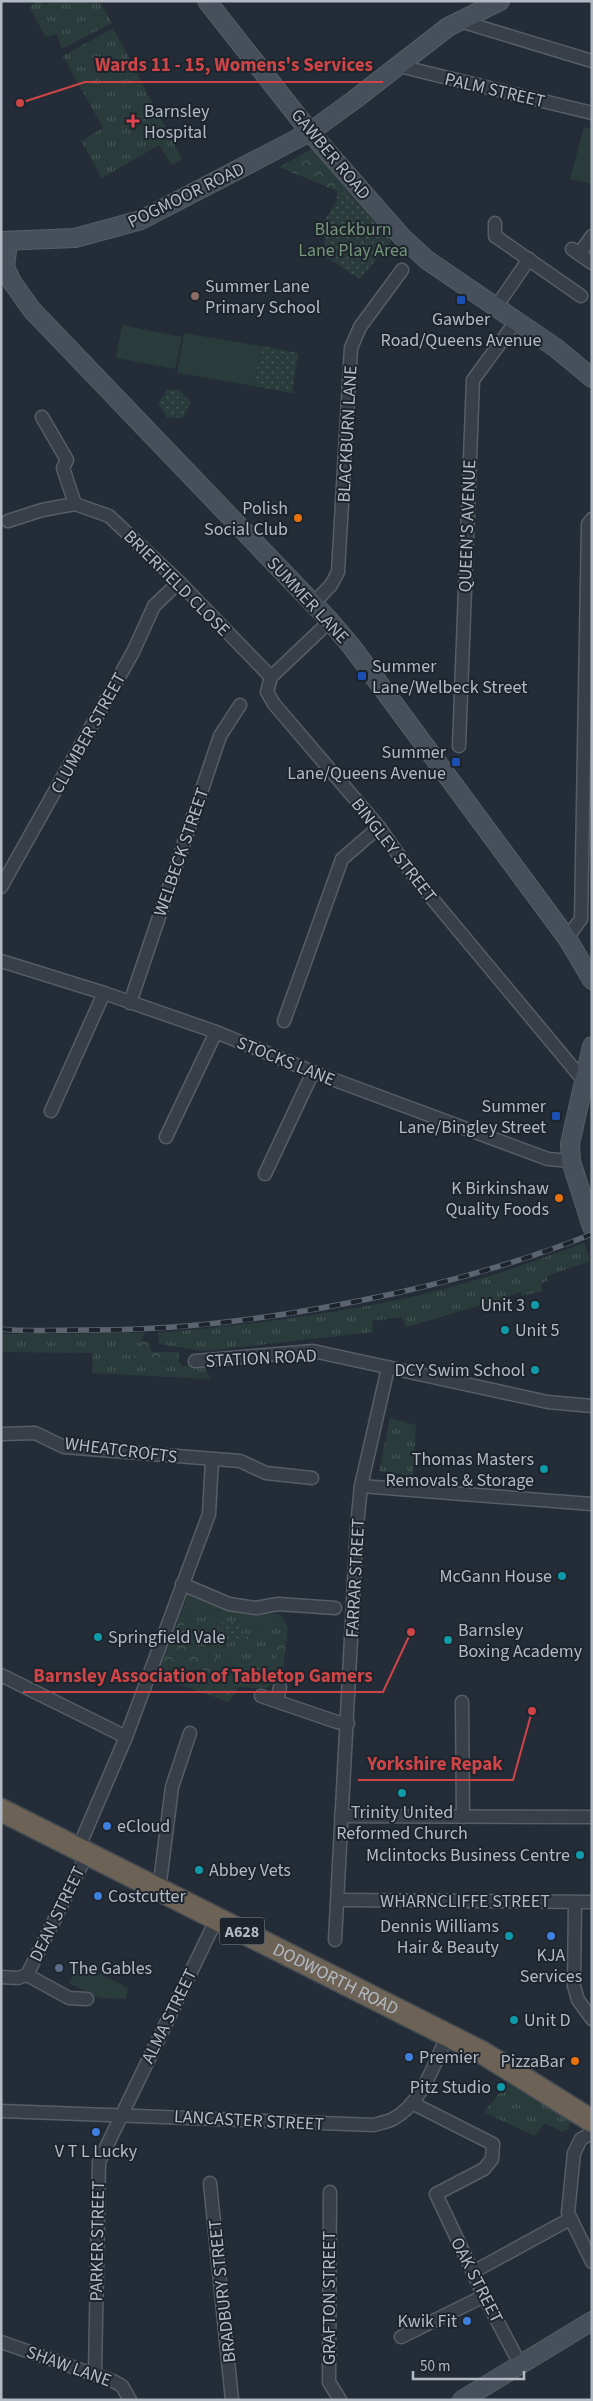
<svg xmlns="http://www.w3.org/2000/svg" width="593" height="2401" viewBox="0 0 593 2401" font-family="'Source Sans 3',sans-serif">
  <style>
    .grass { fill: url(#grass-tufts) }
    .forest { fill: url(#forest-crowns) }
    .park { fill: url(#park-dots) }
    .garden { fill: #293b3a }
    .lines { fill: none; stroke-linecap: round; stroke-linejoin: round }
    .street-casing { stroke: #565d65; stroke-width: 15 }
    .secondary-casing { stroke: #565d65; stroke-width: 20 }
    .highway-casing { stroke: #434a52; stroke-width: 25 }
    .street { stroke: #383f48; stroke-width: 12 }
    .secondary { stroke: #464f5a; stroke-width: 18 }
    .highway { stroke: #6d6256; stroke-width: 22 }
    .rail-casing { stroke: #5a636e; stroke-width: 5.5 }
    .rail { stroke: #1d242c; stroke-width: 4; stroke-dasharray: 11; stroke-linecap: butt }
    .health-dot { fill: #e0444e; stroke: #1d242c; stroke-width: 2 }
    .education-dot { fill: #8d6e63; stroke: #1d242c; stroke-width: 2 }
    .transit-dot { fill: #1a4fb4; stroke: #1d242c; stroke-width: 2 }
    .food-dot { fill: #e8710a; stroke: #1d242c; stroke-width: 2 }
    .culture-dot { fill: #0f9aa8; stroke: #1d242c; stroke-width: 2 }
    .shop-dot { fill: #3f7fe0; stroke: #1d242c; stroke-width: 2 }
    .service-dot { fill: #5c6f8a; stroke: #1d242c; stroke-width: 2 }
    .labels { text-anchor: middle; stroke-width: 4; stroke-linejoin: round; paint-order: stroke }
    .shield { fill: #1d242c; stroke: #868d96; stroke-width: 1 }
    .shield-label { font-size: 16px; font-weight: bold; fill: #b3bac4 }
    .street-label { font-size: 18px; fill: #b3bac4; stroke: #1d242c }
    .poi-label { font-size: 18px; fill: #b3bac4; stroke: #1d242c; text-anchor: end }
    .park-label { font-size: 18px; fill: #74967a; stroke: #1d242c }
    .leader { fill: none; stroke: #cf4547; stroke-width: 2 }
    .callout-dot { fill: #cf4547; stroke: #1d242c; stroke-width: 2 }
    .callout-label { font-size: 19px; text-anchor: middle; font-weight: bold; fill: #cf4547; stroke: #1d242c; stroke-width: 4; stroke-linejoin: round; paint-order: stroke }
  </style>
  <defs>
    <pattern id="grass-tufts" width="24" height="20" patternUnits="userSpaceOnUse" patternTransform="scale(1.25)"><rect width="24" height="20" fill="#293b3a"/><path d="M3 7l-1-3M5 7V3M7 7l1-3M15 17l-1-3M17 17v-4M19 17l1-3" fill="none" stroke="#465555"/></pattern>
    <pattern id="forest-crowns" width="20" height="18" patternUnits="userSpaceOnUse" patternTransform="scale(1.25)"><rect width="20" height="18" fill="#293b3a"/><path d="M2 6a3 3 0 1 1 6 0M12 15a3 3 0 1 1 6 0" fill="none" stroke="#465555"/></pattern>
    <pattern id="park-dots" width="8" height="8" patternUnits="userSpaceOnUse" patternTransform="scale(1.25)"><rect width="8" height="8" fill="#293b3a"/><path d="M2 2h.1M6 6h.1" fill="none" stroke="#465555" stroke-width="1.8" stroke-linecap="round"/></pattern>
  </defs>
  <rect width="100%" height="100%" fill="#242d37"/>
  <g class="grass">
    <path d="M39,1L46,5L53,1H99L112,23L62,49L57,34L46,37L29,7Z"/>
    <path d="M113,28L182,159L172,165L159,145L102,178L81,141L103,128L63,56Z"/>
    <path d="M584,1243L590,1261L547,1276V1281L541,1284L542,1291L522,1296L521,1292L492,1302L406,1327L402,1317L372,1321L373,1332L205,1351L159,1344L158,1333C264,1323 370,1311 472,1281C510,1271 547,1256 584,1243Z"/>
    <path d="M145,1333L131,1363L179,1361L182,1366H204L210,1379L92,1373L93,1353L1,1352V1334Z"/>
    <path d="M390,1418L416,1425L413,1476L379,1471Z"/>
    <path d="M183,1608L201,1618L215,1609L250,1613L260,1629L280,1614L288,1627L276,1643L277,1665L267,1676C242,1673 226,1661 204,1651C196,1647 187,1644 178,1641L187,1616L181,1613Z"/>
    <path d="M509,2081L570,2120L569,2129L562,2132L545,2123L534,2136L484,2112Z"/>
  </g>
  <g class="forest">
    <path d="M313,148L394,236L382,244L337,199V191L279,167Z"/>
    <path d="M141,1341L149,1342L152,1352H179V1361L131,1363Z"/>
    <path d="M181,1613L187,1616L178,1641C187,1644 196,1647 204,1651C226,1661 242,1674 267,1676L277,1665L276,1643L288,1627L282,1677L265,1689L239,1687L229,1702L160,1678L158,1673Z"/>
  </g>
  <g class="park">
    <path d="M337,191L354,198L392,240L360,279L326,257L323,223L337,200Z"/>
    <path d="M261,346L298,353L292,393L254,386Z"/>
    <path d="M178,389L191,402L182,418L167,417L158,403L167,390Z"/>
    <path d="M230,1621L241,1627L249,1639L232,1643H213L214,1633L221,1623Z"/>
  </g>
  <g class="garden">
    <path d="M584,127L592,129V184L570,179Z"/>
    <path d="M122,325L182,337L175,369L116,358Z"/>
    <path d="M184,333L261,346L254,386L177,373Z"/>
    <path d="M188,1594L229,1610L215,1609L201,1618L183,1608Z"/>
    <path d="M250,1613L280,1614L260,1629L251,1625Z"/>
    <path d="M80,1963L128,1988L126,1999L99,1998L69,1983Z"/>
  </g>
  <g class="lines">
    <g class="street-casing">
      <g id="street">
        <path d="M460,21L592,61"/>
        <path d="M399,66L592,113"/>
        <path d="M495,223V236L581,296"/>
        <path d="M572,249L592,263"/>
        <path d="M579,254L592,236"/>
        <path d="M496,307L529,259"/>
        <path d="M42,417L67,460L63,468L75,504"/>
        <path d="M8,521L42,510L75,504L109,516L179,582L271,677"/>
        <path d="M313,604L331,585L338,572L351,348L360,327L402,270"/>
        <path d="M330,621L271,677L267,692L274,704L379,827L415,878L584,1081"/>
        <path d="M459,746L473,380L517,320"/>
        <path d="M1,887L133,652L154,606L179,582"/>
        <path d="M567,938L581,919L588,524L592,519"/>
        <path d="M1,961L104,993L216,1032L313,1072L548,1159L571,1161"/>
        <path d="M130,1003L220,736L240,705"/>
        <path d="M284,1021L342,859L379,827"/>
        <path d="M51,1111L104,993"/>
        <path d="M166,1137L216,1032"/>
        <path d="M265,1174L313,1072"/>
        <path d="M195,1361L313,1351L548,1402L592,1406"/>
        <path d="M1,1434L35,1433L64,1447L240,1461L266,1473L312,1478"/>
        <path d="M361,1486L592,1504"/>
        <path d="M182,1584L229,1604L256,1608L278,1604L335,1608"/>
        <path d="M1,1675L126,1737L78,1849"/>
        <path d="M261,1696L337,1722L348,1723"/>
        <path d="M277,1701L280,1687"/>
        <path d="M462,1702L463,1817"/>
        <path d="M126,1737L209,1514L212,1460"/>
        <path d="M341,1816L592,1817"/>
        <path d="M159,1890L172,1787L190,1733"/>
        <path d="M338,1900L592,1902"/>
        <path d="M575,1902L574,1986L578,2000L592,2019"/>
        <path d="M335,1940L357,1526L361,1486L388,1368"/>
        <path d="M27,1975L87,1854"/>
        <path d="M27,1975L69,1998L87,1999"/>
        <path d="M1,1977L18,1978L27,1975"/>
        <path d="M412,2103L493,2144L492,2159L484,2169L436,2194L484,2296L520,2364"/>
        <path d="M1,2111L374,2125C380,2123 387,2122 393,2119C422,2104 435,2062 448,2034"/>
        <path d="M592,2133L581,2139L574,2153L568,2213L592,2262"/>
        <path d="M210,2183L232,2400"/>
        <path d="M330,2192L329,2382L340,2400"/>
        <path d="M473,2272L570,2219"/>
        <path d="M401,2337L484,2296"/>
        <path d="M1,2342L113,2381L122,2386L130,2400"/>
        <path d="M95,2373L99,2162L217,1918"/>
      </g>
    </g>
    <g class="secondary-casing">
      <g id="secondary">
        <path d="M207,1L310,132L403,238L427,260L556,348L592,378"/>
        <path d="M1,241L75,238L141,220L310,132L354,100L448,27L500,1"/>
        <path d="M8,242L5,267L12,282L32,310L330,621L352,647L567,938L592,980"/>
        <path d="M592,1046L570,1144L571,1161L592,1227"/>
        <path d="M462,2400L592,2321"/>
      </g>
    </g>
    <g class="highway-casing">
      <g id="highway">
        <path id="s1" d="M1,1810L483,2053L592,2121"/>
      </g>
    </g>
    <use href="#street" class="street"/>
    <use href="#secondary" class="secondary"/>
    <use href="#highway" class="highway"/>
    <g class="rail-casing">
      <path id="rail" d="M1,1329C28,1332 57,1330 85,1330C189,1331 291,1316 392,1294C460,1279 527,1260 592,1234"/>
    </g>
    <use href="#rail" class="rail"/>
  </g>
  <path class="health-dot" d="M130.5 113.5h5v5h5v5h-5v5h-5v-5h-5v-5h5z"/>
  <circle class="education-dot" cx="195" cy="296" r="5"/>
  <g class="transit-dot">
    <rect x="456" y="295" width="10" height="10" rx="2.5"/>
    <rect x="357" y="671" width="10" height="10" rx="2.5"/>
    <rect x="451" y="757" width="10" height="10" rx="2.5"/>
    <rect x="551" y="1111" width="10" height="10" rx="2.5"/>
  </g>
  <g class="food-dot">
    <circle cx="298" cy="518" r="5"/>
    <circle cx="559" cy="1198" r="5"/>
    <circle cx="575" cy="2061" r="5"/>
  </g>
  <g class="culture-dot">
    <circle cx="535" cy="1305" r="5"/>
    <circle cx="505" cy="1330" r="5"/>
    <circle cx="535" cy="1370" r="5"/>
    <circle cx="544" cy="1469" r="5"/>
    <circle cx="562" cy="1576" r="5"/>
    <circle cx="98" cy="1637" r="5"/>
    <circle cx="448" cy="1640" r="5"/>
    <circle cx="402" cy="1793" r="5"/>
    <circle cx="580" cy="1855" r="5"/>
    <circle cx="199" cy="1870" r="5"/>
    <circle cx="509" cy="1936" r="5"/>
    <circle cx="514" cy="2020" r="5"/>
    <circle cx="501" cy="2087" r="5"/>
  </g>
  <g class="shop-dot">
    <circle cx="107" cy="1826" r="5"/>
    <circle cx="98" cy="1896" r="5"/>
    <circle cx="551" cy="1936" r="5"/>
    <circle cx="409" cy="2057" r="5"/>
    <circle cx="96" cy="2132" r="5"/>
    <circle cx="467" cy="2321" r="5"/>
  </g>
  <circle class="service-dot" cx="59" cy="1968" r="5"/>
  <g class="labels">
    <rect class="shield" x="219.5" y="1917.5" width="45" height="27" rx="4"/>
    <g class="shield-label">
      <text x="242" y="1937">A628</text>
    </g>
    <g class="street-label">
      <text transform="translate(495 90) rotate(13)" y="6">PALM STREET</text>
      <text transform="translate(331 154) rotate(50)" y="6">GAWBER ROAD</text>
      <text transform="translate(186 195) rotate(-26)" y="6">POGMOOR ROAD</text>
      <text transform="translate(347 434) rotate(-87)" y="6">BLACKBURN LANE</text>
      <text transform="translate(467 526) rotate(-88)" y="6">QUEEN'S AVENUE</text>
      <text transform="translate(177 583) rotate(45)" y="6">BRIERFIELD CLOSE</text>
      <text transform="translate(308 600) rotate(47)" y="6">SUMMER LANE</text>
      <text transform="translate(88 733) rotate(-61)" y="6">CLUMBER STREET</text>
      <text transform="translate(394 850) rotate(52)" y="6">BINGLEY STREET</text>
      <text transform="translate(181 852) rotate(-71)" y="6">WELBECK STREET</text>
      <text transform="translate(286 1061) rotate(22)" y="6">STOCKS LANE</text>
      <text transform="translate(261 1358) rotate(-3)" y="6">STATION ROAD</text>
      <text transform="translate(121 1450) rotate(7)" y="6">WHEATCROFTS</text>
      <text transform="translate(355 1578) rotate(-87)" y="6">FARRAR STREET</text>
      <text x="465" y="1907">WHARNCLIFFE STREET</text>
      <text transform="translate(57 1914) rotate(-64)" y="6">DEAN STREET</text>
      <text dy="6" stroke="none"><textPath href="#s1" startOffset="375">DODWORTH ROAD</textPath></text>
      <text transform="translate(169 2016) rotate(-64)" y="6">ALMA STREET</text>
      <text transform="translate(249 2120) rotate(3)" y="6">LANCASTER STREET</text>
      <text transform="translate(97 2241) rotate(-89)" y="6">PARKER STREET</text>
      <text transform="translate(477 2280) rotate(63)" y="6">OAK STREET</text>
      <text transform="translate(222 2291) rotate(-96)" y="6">BRADBURY STREET</text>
      <text transform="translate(329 2298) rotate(-90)" y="6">GRAFTON STREET</text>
      <text transform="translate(69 2366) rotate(20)" y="6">SHAW LANE</text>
    </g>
    <g class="poi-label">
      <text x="144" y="117" text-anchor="start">Barnsley<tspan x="144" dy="21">Hospital</tspan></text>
      <text x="205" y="292" text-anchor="start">Summer Lane<tspan x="205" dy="21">Primary School</tspan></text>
      <text x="461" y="325" text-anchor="middle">Gawber<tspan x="461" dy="21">Road/Queens Avenue</tspan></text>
      <text x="288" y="514">Polish<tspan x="288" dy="21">Social Club</tspan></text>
      <text x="372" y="672" text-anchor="start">Summer<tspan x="372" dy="21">Lane/Welbeck Street</tspan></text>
      <text x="446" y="758">Summer<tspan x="446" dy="21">Lane/Queens Avenue</tspan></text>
      <text x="546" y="1112">Summer<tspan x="546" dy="21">Lane/Bingley Street</tspan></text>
      <text x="549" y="1194">K Birkinshaw<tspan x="549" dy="21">Quality Foods</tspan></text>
      <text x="525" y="1311">Unit 3</text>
      <text x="515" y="1336" text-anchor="start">Unit 5</text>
      <text x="525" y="1376">DCY Swim School</text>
      <text x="534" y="1465">Thomas Masters<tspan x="534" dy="21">Removals &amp; Storage</tspan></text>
      <text x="552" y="1582">McGann House</text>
      <text x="458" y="1636" text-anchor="start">Barnsley<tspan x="458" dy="21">Boxing Academy</tspan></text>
      <text x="108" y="1643" text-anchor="start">Springfield Vale</text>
      <text x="402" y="1818" text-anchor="middle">Trinity United<tspan x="402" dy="21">Reformed Church</tspan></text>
      <text x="117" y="1832" text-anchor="start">eCloud</text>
      <text x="570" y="1861">Mclintocks Business Centre</text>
      <text x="209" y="1876" text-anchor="start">Abbey Vets</text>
      <text x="108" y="1902" text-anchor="start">Costcutter</text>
      <text x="499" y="1932">Dennis Williams<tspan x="499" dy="21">Hair &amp; Beauty</tspan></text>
      <text x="551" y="1961" text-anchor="middle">KJA<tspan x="551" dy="21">Services</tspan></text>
      <text x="69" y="1974" text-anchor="start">The Gables</text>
      <text x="524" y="2026" text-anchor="start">Unit D</text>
      <text x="419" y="2063" text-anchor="start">Premier</text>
      <text x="565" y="2067">PizzaBar</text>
      <text x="491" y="2093">Pitz Studio</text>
      <text x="96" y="2157" text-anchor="middle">V T L Lucky</text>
      <text x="457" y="2327">Kwik Fit</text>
    </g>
    <g class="park-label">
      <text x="353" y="235">Blackburn<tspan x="353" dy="21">Lane Play Area</tspan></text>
    </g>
  </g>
  <path class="leader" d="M20 103L85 82H383M411 1632L383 1692H23M532 1711L513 1780H358"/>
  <g class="callout-dot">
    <circle cx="20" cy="103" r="5"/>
    <circle cx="411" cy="1632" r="5"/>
    <circle cx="532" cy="1711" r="5"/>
  </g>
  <g class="callout-label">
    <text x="234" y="71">Wards 11 - 15, Womens's Services</text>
    <text x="203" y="1682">Barnsley Association of Tabletop Gamers</text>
    <text x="435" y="1770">Yorkshire Repak</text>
  </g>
  <rect width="593" height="2401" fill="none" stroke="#b3bac4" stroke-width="5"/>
  <path d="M413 2371v8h111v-8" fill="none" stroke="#b3bac4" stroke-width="2.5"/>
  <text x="420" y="2371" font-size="15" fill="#b3bac4" stroke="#1d242c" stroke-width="4" paint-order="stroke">50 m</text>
</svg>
